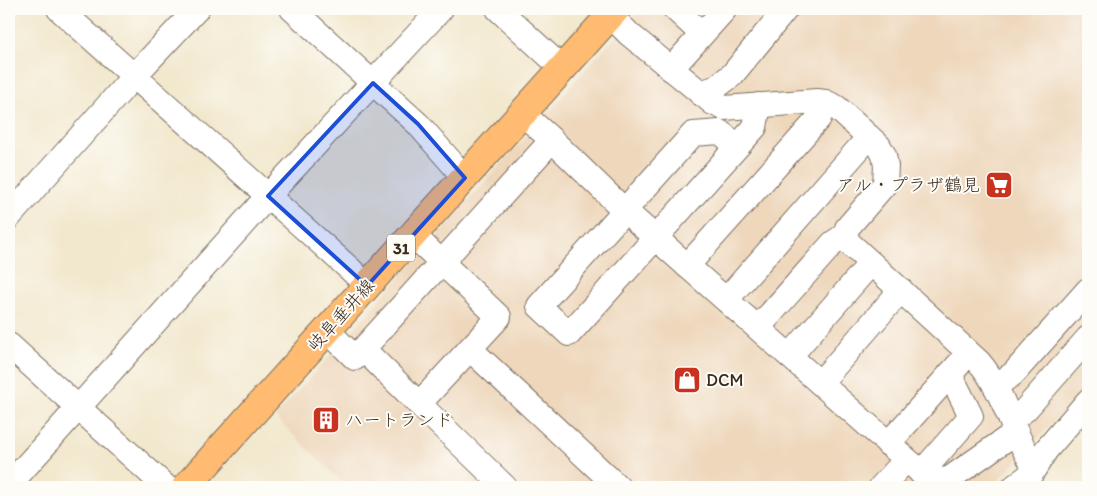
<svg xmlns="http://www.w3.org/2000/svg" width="1097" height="496" viewBox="0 0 1097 496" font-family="Itim,'Klee One',sans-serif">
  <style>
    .built { fill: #eed7bb }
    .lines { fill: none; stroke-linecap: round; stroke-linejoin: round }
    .minor-casing { stroke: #7b6c5c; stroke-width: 26 }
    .major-casing { stroke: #7b6c5c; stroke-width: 30 }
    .minor { stroke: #fff; stroke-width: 24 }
    .major { stroke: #febb71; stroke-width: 28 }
    .marked { fill: #1d4ed8; fill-opacity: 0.2; stroke: #1d4ed8; stroke-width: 4; stroke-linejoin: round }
    .labels { text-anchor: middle; stroke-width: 4; stroke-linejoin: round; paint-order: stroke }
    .shield { fill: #fdfcf7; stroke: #75695f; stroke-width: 1 }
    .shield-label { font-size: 16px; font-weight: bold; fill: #3b2a1e }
    .poi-label { font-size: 18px; fill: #3b2a1e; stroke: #fdfcf7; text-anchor: start }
    .street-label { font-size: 18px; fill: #3b2a1e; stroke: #fdfcf7 }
  </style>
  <rect width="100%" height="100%" fill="#fdfcf7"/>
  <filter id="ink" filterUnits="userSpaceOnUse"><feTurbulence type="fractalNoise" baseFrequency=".02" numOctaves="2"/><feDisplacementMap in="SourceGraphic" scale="10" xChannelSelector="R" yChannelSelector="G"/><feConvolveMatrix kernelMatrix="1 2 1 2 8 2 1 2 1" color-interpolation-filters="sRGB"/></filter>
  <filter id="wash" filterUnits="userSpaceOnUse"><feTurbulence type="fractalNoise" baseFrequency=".0096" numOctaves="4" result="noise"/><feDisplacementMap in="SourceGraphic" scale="20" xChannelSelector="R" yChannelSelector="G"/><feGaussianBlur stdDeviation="1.12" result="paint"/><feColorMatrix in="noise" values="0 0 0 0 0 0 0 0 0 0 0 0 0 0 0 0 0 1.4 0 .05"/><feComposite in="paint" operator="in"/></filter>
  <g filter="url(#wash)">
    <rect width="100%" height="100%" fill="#f2e8ce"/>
    <path class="built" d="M640,9H1088V381L1078,396L995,484L991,487H347L275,417Z"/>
  </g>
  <g filter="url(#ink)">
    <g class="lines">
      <g class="minor-casing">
        <g id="minor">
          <path d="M59,9L351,270L367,286"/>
          <path d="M292,9L418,124L465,178"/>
          <path d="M498,9L562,68"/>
          <path d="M675,9L702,34"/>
          <path d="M610,15L629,34L713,103L724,108L817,101L825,102L836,107L879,146L884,155L886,166L885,184L847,228L845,235L849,243L979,362C1005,392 1012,435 1035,467"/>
          <path d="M671,69L725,9"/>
          <path d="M700,93L715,88L732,75L786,9"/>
          <path d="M552,140L624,210L931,481L949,479L1016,432"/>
          <path d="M737,146L720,132L693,134L539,306L569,334L755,127L759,105"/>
          <path d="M9,217L134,76L197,9"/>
          <path d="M687,266L819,118L825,102"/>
          <path d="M726,300L869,137"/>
          <path d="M758,328L833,243L845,235"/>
          <path d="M327,330L355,358L552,140L522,113"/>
          <path d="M9,345L166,487"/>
          <path d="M363,349L419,404L499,317L413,235"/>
          <path d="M470,349L618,487"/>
          <path d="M790,356L871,263"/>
          <path d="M820,383L901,290"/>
          <path d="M995,386L1013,374L1088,290"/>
          <path d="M419,404L505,487"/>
          <path d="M1011,420L1025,410L1088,338"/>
          <path d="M888,444L960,363"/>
          <path d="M921,473L971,416L950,374"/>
          <path d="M9,485L268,196L441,9"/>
          <path d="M881,487L906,460"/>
          <path d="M1014,487L1031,474L1046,450L1088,401"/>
        </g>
      </g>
      <g class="major-casing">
        <path id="major" d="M186,487L616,9"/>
      </g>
      <use href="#minor" class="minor"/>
      <use href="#major" class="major"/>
    </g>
  </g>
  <path class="marked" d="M373,83L418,124L465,178L367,286L268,196Z"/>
  <defs>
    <g id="supermarket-square" transform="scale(1.4375)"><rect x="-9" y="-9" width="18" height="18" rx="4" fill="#c8321e" stroke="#fdfcf7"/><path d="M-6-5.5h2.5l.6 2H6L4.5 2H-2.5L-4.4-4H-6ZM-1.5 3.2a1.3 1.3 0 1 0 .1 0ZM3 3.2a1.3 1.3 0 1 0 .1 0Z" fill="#fff"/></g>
    <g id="shop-square" transform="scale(1.4375)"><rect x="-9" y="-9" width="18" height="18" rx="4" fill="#c8321e" stroke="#fdfcf7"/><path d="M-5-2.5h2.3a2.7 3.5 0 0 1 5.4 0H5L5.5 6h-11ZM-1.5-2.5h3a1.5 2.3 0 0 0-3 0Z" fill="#fff"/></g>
    <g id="building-square" transform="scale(1.4375)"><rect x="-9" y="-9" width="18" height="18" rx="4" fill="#c8321e" stroke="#fdfcf7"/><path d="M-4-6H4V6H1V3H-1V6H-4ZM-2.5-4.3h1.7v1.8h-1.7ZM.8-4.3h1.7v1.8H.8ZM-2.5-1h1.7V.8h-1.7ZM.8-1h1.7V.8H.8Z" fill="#fff"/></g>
  </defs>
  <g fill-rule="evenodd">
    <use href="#supermarket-square" x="999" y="185"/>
    <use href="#shop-square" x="687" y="380"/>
    <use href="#building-square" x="326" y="420"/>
  </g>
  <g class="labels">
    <rect class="shield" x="387" y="234.5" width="28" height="27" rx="4"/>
    <g class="shield-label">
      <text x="401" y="254">31</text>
    </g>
    <g class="poi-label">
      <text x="980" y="191" text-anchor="end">アル・プラザ鶴見</text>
      <text x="706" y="386">DCM</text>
      <text x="345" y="426">ハートランド</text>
    </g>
    <g class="street-label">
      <text transform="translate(341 315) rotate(-48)" y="6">岐阜垂井線</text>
    </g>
  </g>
  <rect width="1097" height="496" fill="none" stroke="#fdfcf7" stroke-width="30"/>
</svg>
